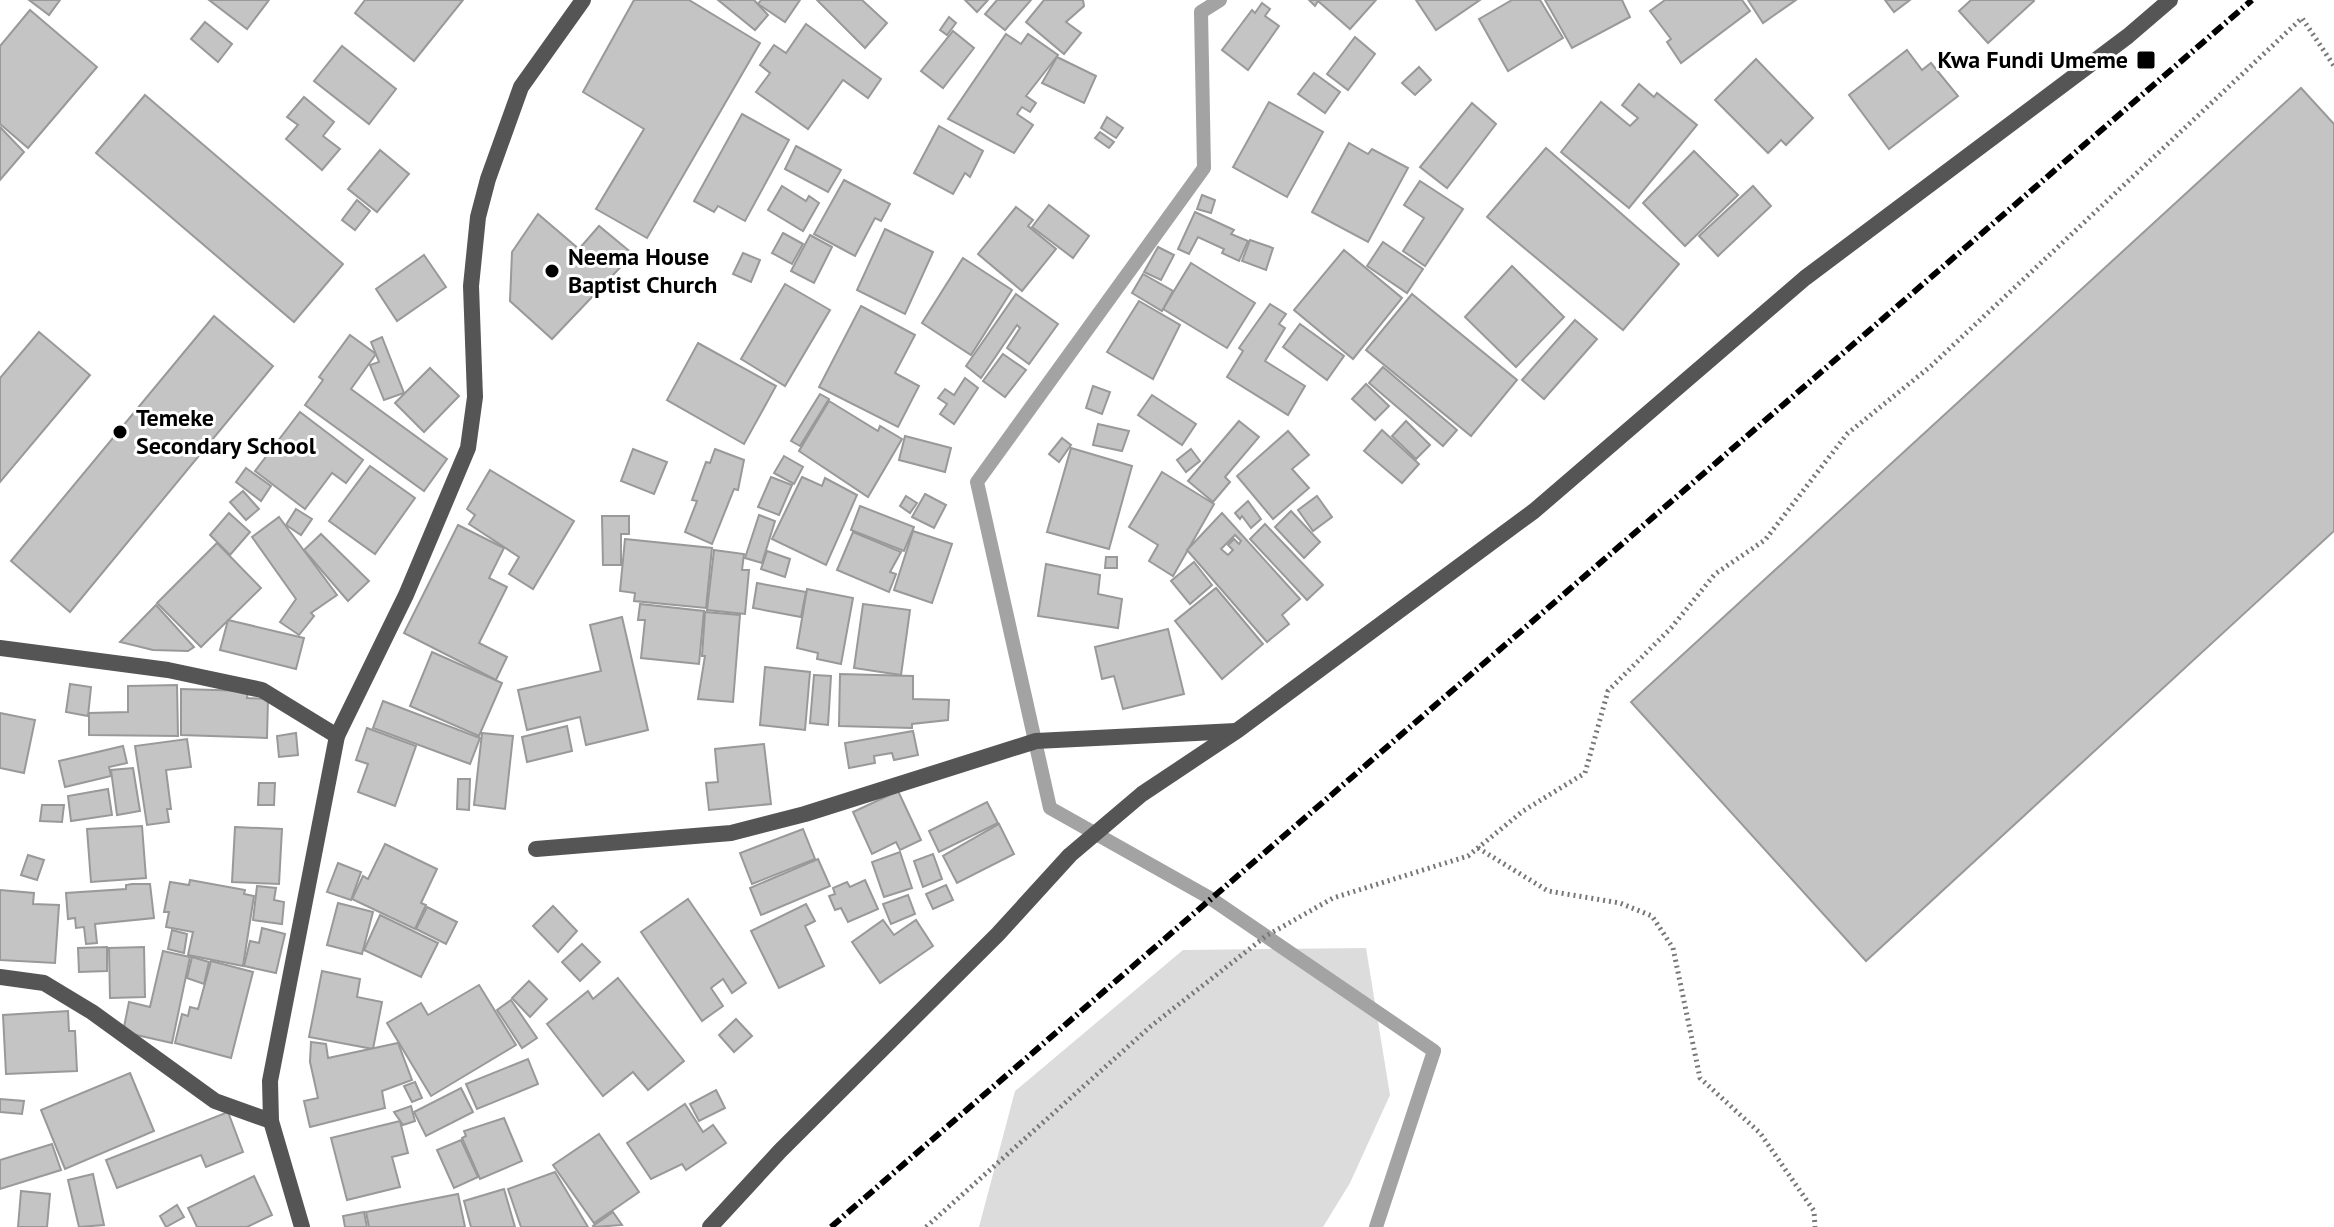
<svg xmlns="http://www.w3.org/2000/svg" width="2334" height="1227" viewBox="0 0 2334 1227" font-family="'PT Sans',sans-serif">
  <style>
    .green { fill: #dcdcdc }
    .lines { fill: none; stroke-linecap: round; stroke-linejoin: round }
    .stream { stroke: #a3a3a3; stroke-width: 14 }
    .building { fill: #c4c4c4; stroke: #999; stroke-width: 2; fill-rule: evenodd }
    .path { stroke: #777; stroke-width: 5; stroke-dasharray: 2 4; stroke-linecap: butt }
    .service { stroke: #555; stroke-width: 16 }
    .minor { stroke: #555; stroke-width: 16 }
    .tertiary { stroke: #555; stroke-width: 16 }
    .rail { stroke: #000; stroke-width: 6; stroke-dasharray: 12 4 2 4; stroke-linecap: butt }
    .poi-dot { fill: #000; stroke: #fff; stroke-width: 3 }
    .labels { text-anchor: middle; stroke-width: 6; stroke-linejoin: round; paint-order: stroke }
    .poi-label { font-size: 24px; font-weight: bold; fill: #000; stroke: #fff; text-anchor: start }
  </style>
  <rect width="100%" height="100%" fill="#fff"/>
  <path class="green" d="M1366,948L1390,1095L1350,1183L1323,1227H979L1015,1091L1183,950Z"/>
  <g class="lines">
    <path class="stream" d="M1220,0L1201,12L1204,168L977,482L1050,808L1210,898L1434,1051L1376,1227"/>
  </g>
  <g class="building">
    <path d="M29,0H60L49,15Z"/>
    <path d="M209,0H269L247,29Z"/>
    <path d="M365,0H463L414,61L355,13Z"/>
    <path d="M634,0H689L760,43L647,238L596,209L644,129L583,92Z"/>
    <path d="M718,0H754L768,15L755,30Z"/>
    <path d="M761,0H800L785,22L758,4Z"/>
    <path d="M817,0H862L887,23L865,48Z"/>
    <path d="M965,0H988L977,12Z"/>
    <path d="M997,0H1031L1005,30L985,14Z"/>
    <path d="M1044,0H1083L1084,6L1066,22L1081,33L1064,54L1026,22Z"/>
    <path d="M1309,0H1376L1350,29L1318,1L1315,6Z"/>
    <path d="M1416,0H1480L1436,30Z"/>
    <path d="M1512,0H1540L1563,38L1508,71L1479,19Z"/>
    <path d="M1545,0H1622L1630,17L1572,48Z"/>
    <path d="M1665,0H1742L1750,11L1681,63L1667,42L1671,39L1650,11Z"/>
    <path d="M1748,0H1796L1763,23Z"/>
    <path d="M1885,0H1910L1894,12Z"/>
    <path d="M1971,0H2033L2034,1L1988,43L1959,11Z"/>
    <path d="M1262,3L1270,9L1265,16L1279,26L1248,70L1222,50L1252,10L1255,13Z"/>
    <path d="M30,10L97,67L28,148L0,124V46Z"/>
    <path d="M949,17L956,23L947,35L940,30Z"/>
    <path d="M205,22L232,44L218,62L191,39Z"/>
    <path d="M806,24L881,79L868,98L843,80L808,129L756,92L770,73L760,65L774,45L786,53Z"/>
    <path d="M953,31L974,48L943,88L921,71Z"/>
    <path d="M1006,34L1021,44L1028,34L1058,55L1026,96L1036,103L1030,112L1022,107L1017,114L1033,125L1014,153L948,119Z"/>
    <path d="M1355,37L1375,54L1348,90L1327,74Z"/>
    <path d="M342,46L396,89L369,124L314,81Z"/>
    <path d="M1907,50L1922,70L1931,63L1958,96L1889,149L1849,95Z"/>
    <path d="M1057,57L1096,76L1084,103L1042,83Z"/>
    <path d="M1756,59L1813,118L1786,145L1781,140L1768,153L1715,100Z"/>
    <path d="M1419,67L1431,80L1415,95L1402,83Z"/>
    <path d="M1314,73L1340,92L1325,113L1298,94Z"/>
    <path d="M1639,84L1654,97L1657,93L1697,125L1629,208L1561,152L1601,102L1630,126L1638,118L1622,105Z"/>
    <path d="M2301,88L2334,124V531L1866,961L1631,702Z"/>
    <path d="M145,95L343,264L294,322L96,153Z"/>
    <path d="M304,97L334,122L323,136L340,149L322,170L286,139L298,125L287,117Z"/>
    <path d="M1269,102L1323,132L1287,197L1233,167Z"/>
    <path d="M1472,103L1496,124L1447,188L1420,167Z"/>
    <path d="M742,114L789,140L745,221L718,206L714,212L694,201Z"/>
    <path d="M1107,117L1123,128L1116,138L1101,128Z"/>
    <path d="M939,126L983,151L970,177L965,173L953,194L914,173Z"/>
    <path d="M0,127L24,152L0,180Z"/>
    <path d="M1100,132L1114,142L1109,148L1095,138Z"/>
    <path d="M1349,143L1368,154L1372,149L1408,168L1368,242L1312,212Z"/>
    <path d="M796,146L841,170L828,192L785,169Z"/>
    <path d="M1546,148L1679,264L1623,330L1487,217Z"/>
    <path d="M380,150L409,174L377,212L348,189Z"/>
    <path d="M1694,151L1738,195L1685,246L1643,203Z"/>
    <path d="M844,180L890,204L881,221L875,218L855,256L814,234Z"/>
    <path d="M1420,181L1463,209L1425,266L1403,251L1424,218L1404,205Z"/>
    <path d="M782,186L806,201L809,196L819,203L803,231L768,210Z"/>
    <path d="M1753,186L1771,206L1718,256L1699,236Z"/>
    <path d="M1202,195L1215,200L1211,213L1197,209Z"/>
    <path d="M357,200L370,211L355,230L342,220Z"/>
    <path d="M1049,205L1089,236L1073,258L1032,227Z"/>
    <path d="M1016,207L1033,220L1028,226L1056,249L1022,291L978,254Z"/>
    <path d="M1195,212L1234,230L1231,234L1248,241L1239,261L1222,253L1224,249L1198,237L1189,254L1178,249Z"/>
    <path d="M538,214L579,249L599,226L633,254L552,339L510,301L512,252Z"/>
    <path d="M885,229L933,252L905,314L857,290Z"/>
    <path d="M783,233L803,244L792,264L772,253Z"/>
    <path d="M810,235L832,247L814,283L791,271Z"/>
    <path d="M1250,240L1273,248L1266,270L1242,261Z"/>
    <path d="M1383,242L1423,269L1407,293L1367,266Z"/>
    <path d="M1158,247L1174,255L1161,280L1144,272Z"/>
    <path d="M1344,250L1402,298L1353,359L1294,310Z"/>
    <path d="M743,253L760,260L751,282L733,274Z"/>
    <path d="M424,255L446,287L397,321L376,289Z"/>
    <path d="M963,258L1012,290L971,355L922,323Z"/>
    <path d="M1191,263L1255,303L1227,348L1163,309Z"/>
    <path d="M1512,266L1564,317L1516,367L1465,317Z"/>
    <path d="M1143,274L1173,291L1162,311L1132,293Z"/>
    <path d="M785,284L830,310L785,386L741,359Z"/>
    <path d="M1016,294L1058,324L1029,364L1007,348L1020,328L1017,325L981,378L966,366Z"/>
    <path d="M1412,294L1517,380L1471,436L1366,350Z"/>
    <path d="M1139,301L1180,325L1153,379L1107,352Z"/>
    <path d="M1270,304L1286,314L1279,324L1285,328L1265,361L1305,386L1288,415L1227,377L1243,351L1239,348Z"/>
    <path d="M861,306L915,335L895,373L919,386L898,427L819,387Z"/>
    <path d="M214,316L273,366L70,612L11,561Z"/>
    <path d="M1575,320L1597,339L1544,399L1522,380Z"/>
    <path d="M1300,324L1344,356L1327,380L1283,347Z"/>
    <path d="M39,332L90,375L0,482V378Z"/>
    <path d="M350,335L376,354L351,389L447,459L424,491L305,405L323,380L319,377Z"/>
    <path d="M382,337L404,393L384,400L370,365L379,362L371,342Z"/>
    <path d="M698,343L776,386L744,444L667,400Z"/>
    <path d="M1003,354L1026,370L1005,397L983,381Z"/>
    <path d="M1383,367L1457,430L1443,446L1369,383Z"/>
    <path d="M430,368L459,396L424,432L395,403Z"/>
    <path d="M965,378L978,388L954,424L940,414L947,404L938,398L945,389L954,395Z"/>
    <path d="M1366,384L1389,406L1375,420L1352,399Z"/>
    <path d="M1093,386L1110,392L1102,414L1086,408Z"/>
    <path d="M820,394L829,399L800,446L791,441Z"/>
    <path d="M1152,395L1196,424L1182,445L1138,415Z"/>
    <path d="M829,401L878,431L880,426L902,439L868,497L799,451Z"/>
    <path d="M300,412L363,460L346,483L332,473L305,509L255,471Z"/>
    <path d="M1239,421L1259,437L1225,477L1230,482L1213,502L1188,481Z"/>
    <path d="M1406,421L1430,445L1416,459L1392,436Z"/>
    <path d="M1098,424L1129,431L1122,451L1093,445Z"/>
    <path d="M1382,430L1419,464L1402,483L1364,451Z"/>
    <path d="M1288,431L1309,455L1292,469L1309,488L1273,519L1237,476Z"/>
    <path d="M905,436L951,448L945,472L899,460Z"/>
    <path d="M1062,438L1071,445L1059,462L1049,454Z"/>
    <path d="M1071,448L1132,466L1109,549L1047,532Z"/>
    <path d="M633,449L667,462L654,494L621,481Z"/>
    <path d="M715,449L744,460L738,490L734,489L712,544L685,532L697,501L692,500L706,462L710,463Z"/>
    <path d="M1191,449L1200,461L1186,472L1177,460Z"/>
    <path d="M784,456L803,467L794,484L774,473Z"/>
    <path d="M370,466L415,498L375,554L329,521Z"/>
    <path d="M246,468L271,486L261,501L236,482Z"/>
    <path d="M490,470L574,521L533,589L509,574L519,557L469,524L475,515L467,509Z"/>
    <path d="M1162,472L1214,504L1173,576L1149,561L1158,545L1129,527Z"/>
    <path d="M771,477L792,485L779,515L758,507Z"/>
    <path d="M802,477L822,486L825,478L857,495L826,565L772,539Z"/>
    <path d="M243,491L259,509L246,520L230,502Z"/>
    <path d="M925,494L946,505L934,528L912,517Z"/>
    <path d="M906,496L917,503L910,513L900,506Z"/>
    <path d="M1317,496L1332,517L1313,531L1298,510Z"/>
    <path d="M1248,501L1261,519L1251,528L1242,516L1240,519L1235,513Z"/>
    <path d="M860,506L914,527L904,551L851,530Z"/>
    <path d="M296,509L312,519L301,535L286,525Z"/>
    <path d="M1291,511L1320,542L1304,558L1275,527Z"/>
    <path d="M229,513L250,532L230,555L210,535Z"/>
    <path d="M1222,513L1300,599L1282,615L1289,624L1267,642L1187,550ZM1235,535L1241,541L1239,544L1234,539L1228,545L1233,550L1228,555L1221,549Z"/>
    <path d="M759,515L775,521L762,563L745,558Z"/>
    <path d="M602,516H629V534H621V565H603Z"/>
    <path d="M279,517L337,595L311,613L314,616L299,635L280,622L296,599L252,537Z"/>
    <path d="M1265,524L1323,585L1307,600L1250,539Z"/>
    <path d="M458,525L504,548L489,578L507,587L479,643L507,657L496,680L404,633Z"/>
    <path d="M913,531L952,544L932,603L894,590Z"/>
    <path d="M853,532L901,552L890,572L896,574L889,592L837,570Z"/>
    <path d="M321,534L369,581L348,601L304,550Z"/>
    <path d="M625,539L712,548L706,608L634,601L635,593L620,591Z"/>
    <path d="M217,543L261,588L201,647L157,603Z"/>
    <path d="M714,550L744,554L742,570H749L745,614L707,610Z"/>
    <path d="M767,551L790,559L785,577L761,569Z"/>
    <path d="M1106,557H1117V568H1105Z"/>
    <path d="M1194,562L1212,585L1190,604L1171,581Z"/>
    <path d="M1046,564L1100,575L1098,594L1122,599L1118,628L1038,616Z"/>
    <path d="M757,583L806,592L801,617L753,608Z"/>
    <path d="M1216,588L1263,644L1222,679L1175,621Z"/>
    <path d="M807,589L853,598L841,664L817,659L818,653L797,648Z"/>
    <path d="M640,604L704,611L699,664L641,658L645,620H638Z"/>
    <path d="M863,604L910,610L901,675L854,668Z"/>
    <path d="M156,605L194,647L188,651L153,650L120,642Z"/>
    <path d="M705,612L740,615L733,702L698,699L705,656H702Z"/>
    <path d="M622,617L648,730L586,745L580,717L527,730L518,690L601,671L590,625Z"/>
    <path d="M228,620L304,638L296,669L220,650Z"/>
    <path d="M1168,629L1184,694L1123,709L1114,676L1102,679L1095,647Z"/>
    <path d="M432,652L502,683L479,736L410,706Z"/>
    <path d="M765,667L810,672L805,730L760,725Z"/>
    <path d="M840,674L913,676V699L949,700L948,720L912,724V728L839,726Z"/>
    <path d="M814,675L831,676L828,725L810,723Z"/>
    <path d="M70,684L91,687L88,716L66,712Z"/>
    <path d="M177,685L178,736L89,735V713L128,712V686Z"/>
    <path d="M181,689L248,691L247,698L268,699L267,738L181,735Z"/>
    <path d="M383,701L480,738L470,764L373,728Z"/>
    <path d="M0,713L35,720L24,773L0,768Z"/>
    <path d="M567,726L572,751L527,762L522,737Z"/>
    <path d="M367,728L416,746L395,806L358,792L368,764L356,760Z"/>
    <path d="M913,731L918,755L894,760L892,753L874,756L875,763L849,768L845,743Z"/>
    <path d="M296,733L298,755L279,757L277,736Z"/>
    <path d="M482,733L513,736L505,809L474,805Z"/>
    <path d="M187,739L191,767L166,770L171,809H167L169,822L147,825L135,746Z"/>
    <path d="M764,744L771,804L709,810L706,783L718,782L715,749Z"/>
    <path d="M123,746L127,763L109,767L111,776L65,787L59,761Z"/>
    <path d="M133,768L140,811L117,815L111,770Z"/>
    <path d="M458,779H470L469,810L457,809Z"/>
    <path d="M259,783H275L274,805H258Z"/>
    <path d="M108,789L112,815L71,821L68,796Z"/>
    <path d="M898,791L921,840L900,850L896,842L872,854L853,812Z"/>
    <path d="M987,802L998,823L939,852L929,831Z"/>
    <path d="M42,805H64L62,822L40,821Z"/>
    <path d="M999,824L1014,854L957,883L943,856Z"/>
    <path d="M142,826L146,878L91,882L87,829Z"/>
    <path d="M235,827L282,829L279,884L232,882Z"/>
    <path d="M803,829L815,859L752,884L740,853Z"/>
    <path d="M385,844L437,869L421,903L426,905L415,929L352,899L363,876L368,879Z"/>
    <path d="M900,852L912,888L884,897L872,862Z"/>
    <path d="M933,854L942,879L923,887L914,861Z"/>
    <path d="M28,855L44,860L37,880L21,875Z"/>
    <path d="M818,859L830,886L761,915L750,888Z"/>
    <path d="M338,863L361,872L351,900L327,892Z"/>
    <path d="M190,880L245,890L244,894L254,896L243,966L188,955L193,932L166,927L169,912H164L170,882L189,885Z"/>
    <path d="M865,880L878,909L848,922L841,908L835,910L829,896L835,894L833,888L847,882L850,887Z"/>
    <path d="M132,884H150L154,918L95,924L97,943L86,944L84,927L76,928L75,918L68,919L66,893L126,889V885Z"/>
    <path d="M946,885L953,900L933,909L926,894Z"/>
    <path d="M257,886L276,888L274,900L284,902L282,924L253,920Z"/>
    <path d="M0,890L34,893L33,904L59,905L55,963L0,960Z"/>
    <path d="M908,895L915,914L891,924L883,904Z"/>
    <path d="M688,899L746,983L732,993L723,979L711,988L723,1006L702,1021L641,932Z"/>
    <path d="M338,903L373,912L362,954L327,945Z"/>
    <path d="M806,904L815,921L805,926L824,966L779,988L751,931Z"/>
    <path d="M553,906L577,931L558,952L533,926Z"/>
    <path d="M427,907L457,922L446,944L416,929Z"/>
    <path d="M380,915L438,943L421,977L364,950Z"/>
    <path d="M883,920L894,935L916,920L933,946L880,983L852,942Z"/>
    <path d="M262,928L285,934L276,973L244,966L250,941L259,943Z"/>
    <path d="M172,930L187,934L184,953L168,949Z"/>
    <path d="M582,944L600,962L580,981L562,962Z"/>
    <path d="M107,947V971L79,972L78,948Z"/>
    <path d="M144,947L145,997L110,998L109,948Z"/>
    <path d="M163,951L190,957L172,1043L123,1032L129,1002L150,1007Z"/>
    <path d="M192,957L209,962L204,984L187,978Z"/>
    <path d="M211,961L253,972L231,1058L175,1043L182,1014L188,1016L190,1007L198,1009Z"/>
    <path d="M322,971L360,979L357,997L382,1002L373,1049L309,1037Z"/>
    <path d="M618,978L684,1061L648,1090L633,1072L603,1096L547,1024L588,991L593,999Z"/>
    <path d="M529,981L547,999L530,1017L512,998Z"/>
    <path d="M479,985L516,1045L431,1096L387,1023L421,1003L428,1015Z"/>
    <path d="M511,1000L537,1038L522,1048L497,1010Z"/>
    <path d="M68,1011L69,1031H75L77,1071L6,1074L3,1015Z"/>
    <path d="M736,1019L752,1036L734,1052L719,1035Z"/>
    <path d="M311,1042L326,1044L328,1058L398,1043L412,1080L382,1091L385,1108L310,1127L304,1101L318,1098L310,1062Z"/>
    <path d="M528,1059L538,1084L477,1109L466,1084Z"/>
    <path d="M130,1073L154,1131L65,1169L41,1110Z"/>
    <path d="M415,1082L422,1098L412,1102L404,1086Z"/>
    <path d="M461,1088L473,1112L426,1136L414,1112Z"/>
    <path d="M716,1090L725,1108L699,1121L690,1104Z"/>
    <path d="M0,1099L24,1101L22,1114L0,1112Z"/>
    <path d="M685,1104L703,1132L713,1125L726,1143L686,1170L682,1164L651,1179L627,1143Z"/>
    <path d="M411,1106L415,1121L403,1125L394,1112Z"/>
    <path d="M228,1112L243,1152L206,1167L201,1155L117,1188L106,1160Z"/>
    <path d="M504,1118L522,1161L480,1179L462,1138L466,1136L464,1131Z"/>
    <path d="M400,1121L408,1153L392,1157L400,1187L347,1200L331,1138Z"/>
    <path d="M599,1134L639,1192L594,1223L553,1165Z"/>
    <path d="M461,1140L478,1177L454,1188L437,1150Z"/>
    <path d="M52,1144L61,1170L0,1189V1160Z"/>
    <path d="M555,1172L588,1227H521L508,1189Z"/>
    <path d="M93,1174L104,1225L79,1227L68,1180Z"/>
    <path d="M254,1176L272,1215L247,1227H197L188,1208Z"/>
    <path d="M504,1189L515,1227H471L464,1201Z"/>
    <path d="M21,1191L50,1194L47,1227H18Z"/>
    <path d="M458,1194L465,1227H369L366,1212Z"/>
    <path d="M177,1205L184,1217L166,1227L160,1216Z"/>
    <path d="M364,1212L367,1227H345L343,1216Z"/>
    <path d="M613,1212L622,1225L594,1227L593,1226Z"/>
  </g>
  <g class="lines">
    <g class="path">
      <path d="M1478,848L1548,891L1620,903L1652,916L1673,948L1700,1078L1760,1133L1814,1211L1815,1227"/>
      <path d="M926,1227L1151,1026L1266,936L1333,898L1468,856L1523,811L1585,773L1608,691L1671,628L1715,574L1765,540L1847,434L1931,366L2302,18L2334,66"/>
    </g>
    <path class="service" d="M0,648L168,670L262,690L337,736"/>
    <g class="minor">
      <path d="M536,849L731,833L805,814L1036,741L1236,731"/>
      <path d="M0,977L44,983L92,1012L215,1101L271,1121"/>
      <path d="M710,1227L780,1151L998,934L1070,855L1142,794L1238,730L1534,511L1805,278L2128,36L2170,0"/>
    </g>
    <path class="tertiary" d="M302,1227L271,1121L270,1081L337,736L406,595L468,448L475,397L471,286L478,217L488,179L521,87L583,0"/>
    <path class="rail" d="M831,1227L2252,0"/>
  </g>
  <g class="poi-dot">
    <rect x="2136" y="50" width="20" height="20" rx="4"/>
    <circle cx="552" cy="271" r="8"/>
    <circle cx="120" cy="432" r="8"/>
  </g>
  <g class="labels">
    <g class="poi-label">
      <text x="2128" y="68" text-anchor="end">Kwa Fundi Umeme</text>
      <text x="568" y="265">Neema House<tspan x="568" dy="28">Baptist Church</tspan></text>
      <text x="136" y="426">Temeke<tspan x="136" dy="28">Secondary School</tspan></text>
    </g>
  </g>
</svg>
